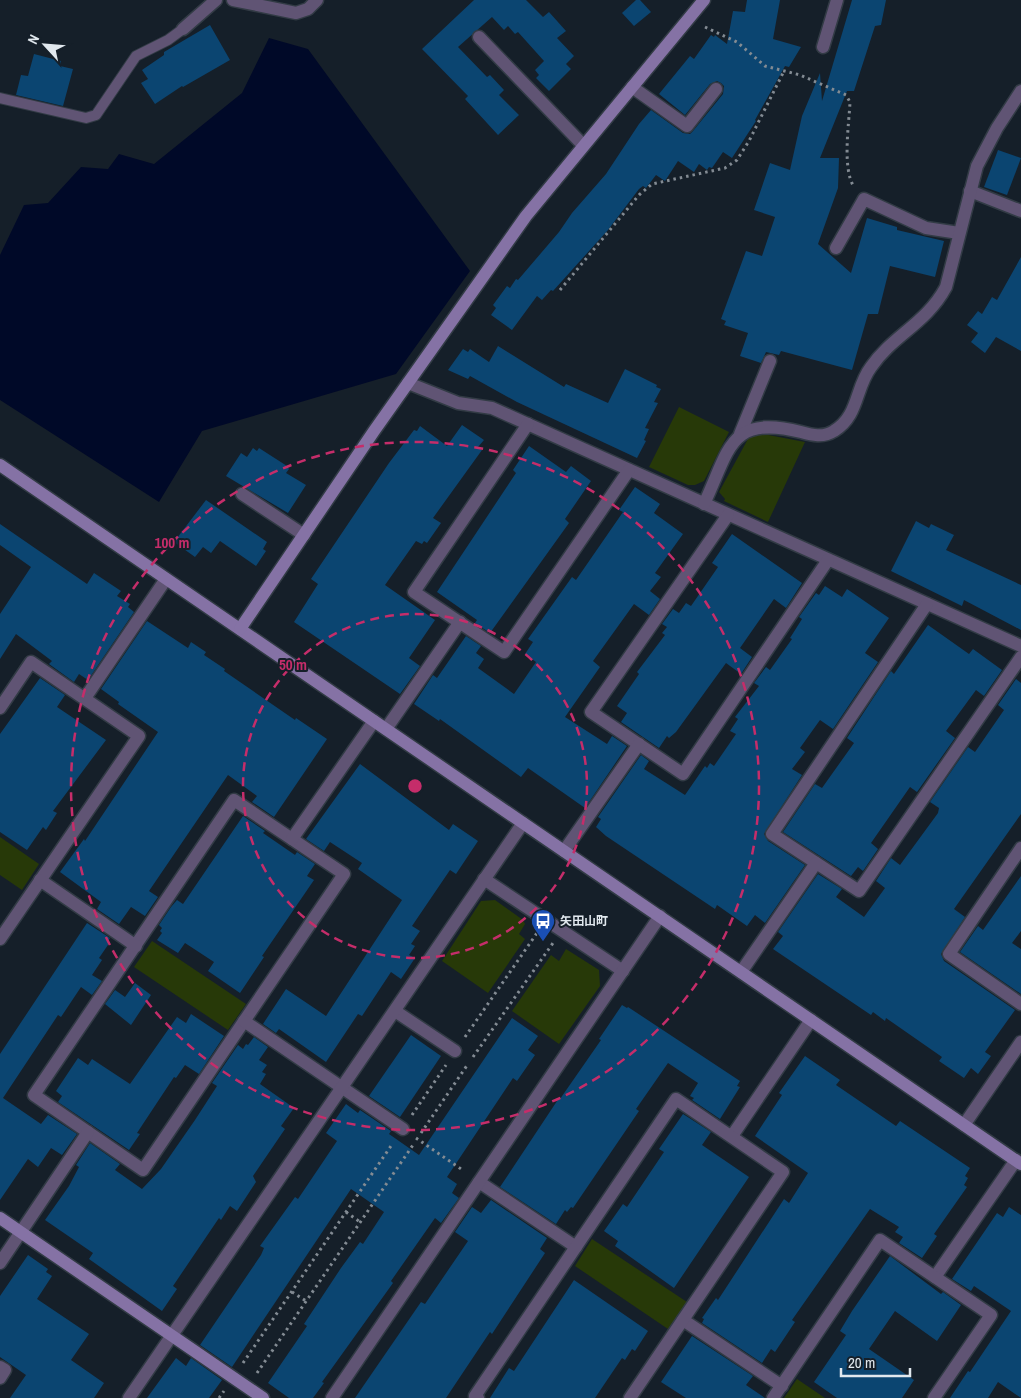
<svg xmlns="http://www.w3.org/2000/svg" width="1021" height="1398" viewBox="0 0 1021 1398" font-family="'Archivo Narrow','Noto Sans JP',sans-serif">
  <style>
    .green { fill: #273908 }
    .water { fill: #000928 }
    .building { fill: #0b4571 }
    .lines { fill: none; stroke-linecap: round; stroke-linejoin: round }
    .lane-casing { stroke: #323b45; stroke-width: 12 }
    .street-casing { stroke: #323b45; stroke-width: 15 }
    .secondary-casing { stroke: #323b45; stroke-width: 15 }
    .path { stroke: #838b93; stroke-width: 3; stroke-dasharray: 2.5 4; stroke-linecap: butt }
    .lane { stroke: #605474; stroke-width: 10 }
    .street { stroke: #605474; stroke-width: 12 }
    .secondary { stroke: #8572a5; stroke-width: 12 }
    .ring { fill: none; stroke: #c52d6a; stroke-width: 2.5; stroke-dasharray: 9 6 }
    .labels { text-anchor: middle; stroke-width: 4; stroke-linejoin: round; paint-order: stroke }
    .poi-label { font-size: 12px; font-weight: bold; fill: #e1e8ee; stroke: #151f29; text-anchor: start }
    .centre { fill: #c52d6a; stroke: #151f29; stroke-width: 2.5 }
    .ring-label { font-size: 15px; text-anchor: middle; font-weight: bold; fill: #c52d6a; stroke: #151f29; stroke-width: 4; stroke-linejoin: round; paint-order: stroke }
  </style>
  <rect width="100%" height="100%" fill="#151f29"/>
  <g class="green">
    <path d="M679,407L729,432L704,481L695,485H688L649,467Z"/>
    <path d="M763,434L805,442L768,522L724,501L725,499L719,492L749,437Z"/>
    <path d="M0,837L39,864L22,890L0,875Z"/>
    <path d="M495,900L523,920L525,924L519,934L525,939L488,993L442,961L481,901Z"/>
    <path d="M152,941L246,1004L228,1030L134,967Z"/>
    <path d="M566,949L599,970L600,986L559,1044L512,1011L551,955L559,961Z"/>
    <path d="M592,1239L687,1302L668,1329L575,1266Z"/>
    <path d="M797,1379L825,1398H784Z"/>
  </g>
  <path class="water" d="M269,38L308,49L470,271L396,374L202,431L159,502L0,400V255L24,205L48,203L81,167L108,169L119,154L154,164L242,93Z"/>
  <g class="building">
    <path d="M474,0H526L543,17L549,12L566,31L557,38L574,56L566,64L571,69L549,91L536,78L539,75L535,70L544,61L518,32L515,34L508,26L504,30L492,17L458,47L487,77L490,75L504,90L499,95L519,115L498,135L465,99L468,96L422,49Z"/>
    <path d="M636,0H640L651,12L634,26L622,13Z"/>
    <path d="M747,0H780L773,39L801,47L789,67L785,66L755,120L756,121L732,158L723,152L712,168L709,167L707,170L699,164L694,172L678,161L665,181L656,175L646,188L643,186L639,189L608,230L553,291L551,290L542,300L537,296L512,330L491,315L496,308L493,305L507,286L510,288L516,279L518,280L559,232L572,213L606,174L639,124L651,110L683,133L690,134L693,131L723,94L724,86L721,83L717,81L710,84L685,115L659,94L690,56L694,59L711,35L714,37L715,35L727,44L733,11L745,12Z"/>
    <path d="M852,0H886L881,25L875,26L854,91H847L820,158H839L838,188L818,244L851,273L867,218L897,227V230L944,241L935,277L890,266L878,314H868L852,370L781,351L779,355L766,352L761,363L740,356L748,333L724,325L726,321L721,319L746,251L762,256L775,217L754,210L770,163L790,170L802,116L820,73L822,101Z"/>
    <path d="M210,25L230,60L183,87L182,86L155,104L141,83L148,79L142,70L164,55V52Z"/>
    <path d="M34,54L61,61L60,66L73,69L63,106L16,95L21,75L28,76Z"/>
    <path d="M998,150L1021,158L1007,195L984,187Z"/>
    <path d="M1021,257V351L996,337L985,353L971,342L978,333L967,325L978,311L982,314L992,297L997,300Z"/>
    <path d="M498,346L564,387L566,384L608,403L625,369L657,385L656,387L661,389L654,402L658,403L645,428L649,429L644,440L646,441L637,458L517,402L470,376L468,379L448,370L463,349L468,352L470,349L489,362Z"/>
    <path d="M462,425L484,440L478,447L482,450L433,518L441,523L427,543L424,541L422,544L416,541L385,585L435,620L409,658L420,666L400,694L294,622L318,584L311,579L389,463L414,430L417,431L420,426L447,446Z"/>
    <path d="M529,446L566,472L571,466L591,481L565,519L569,523L490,633L475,623L477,620L437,592L516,473L513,470Z"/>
    <path d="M253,448L257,451L259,448L287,466L289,469L286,473L306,485L288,513L226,476L241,453L247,457Z"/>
    <path d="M635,487L660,504L654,513L683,534L655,573L661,577L650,591L660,599L649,615L634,604L593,661L600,667L565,717L607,744L612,736L627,746L585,808L528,768L521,777L440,719L439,721L414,704L433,675L437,678L466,636L481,646L476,653L484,659L478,668L514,694L536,662L525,654L533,642L528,639L572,577L576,580L623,512L619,510Z"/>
    <path d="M206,500L267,542L263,549L266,551L256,566L220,541L211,553L203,547L195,557L174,542Z"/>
    <path d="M916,521L929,528L931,524L954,535L946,550L1021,585V630L964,600L962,606L891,571Z"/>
    <path d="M0,524L87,584L94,573L121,591L117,596L130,604L128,607L134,612L88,680L79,674L74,682L49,664L52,661L16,634L0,659V614L31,567L0,545Z"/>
    <path d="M732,534L802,583L786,608L774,599L740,648L752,657L741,674L726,663L676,732L669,738L667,736L659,748L621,722L627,713L617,706L639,674L637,672L665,635L662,633L667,627L662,624L673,609L679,613L686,603L691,606L718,567L712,563Z"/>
    <path d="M825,586L842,597L847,589L889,618L865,653L878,662L833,729L820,720L800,748L805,752L792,769L802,775L764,834L768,841L805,865L765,923L755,915L747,926L717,905L715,909L606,836L596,827L601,819L598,817L641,755L649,761L644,769L685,795L705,766L707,768L710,763L714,766L736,734L730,731L738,719L735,717L759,686L754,683L766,667L770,670L792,639L790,638L802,619L799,617L816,593L819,595Z"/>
    <path d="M147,621L188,648L191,642L206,652L204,655L225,669L224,671L295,720L296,718L327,739L274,817L252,802L257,796L228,775L149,891L158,897L145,916L131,907L119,924L97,909L101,902L60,872L84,839L85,841L158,732L118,704L119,702L101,689Z"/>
    <path d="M928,625L969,654L973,649L1002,670L984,696L976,690L946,731L955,738L917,792L910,787L871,843L878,849L863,871L858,867L851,876L783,832L815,784L822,788L854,743L847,738L891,671L894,674Z"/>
    <path d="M40,678L65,695L57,707L106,740L53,811L57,813L46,830L43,827L27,850L0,832V734Z"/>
    <path d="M1016,679L1021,683V814L954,909L965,917L941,954L944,961L1015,1010L985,1052L991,1056L978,1074L971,1068L964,1078L939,1061L942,1057L886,1018L885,1021L873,1012L871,1015L773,949L783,936L778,932L818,874L842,889L836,897L864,917L885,888L876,881L891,858L900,865L938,813L939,808L930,802L968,747L975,752L1004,710L998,705Z"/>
    <path d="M360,764L449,830L453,824L478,841L456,874L450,870L412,926L420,931L411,944L415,946L409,955L415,958L401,979L391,972L362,1016L358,1014L326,1062L279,1029L276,1033L263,1024L286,989L326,1016L402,900L358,869L362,863L330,842L324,851L306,839Z"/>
    <path d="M243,816L265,831L263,833L295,855L297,852L315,864L307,876L314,880L262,956L264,957L240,993L208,971L214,962L185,943L178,953L157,940L162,933L160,931L162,928L159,925L171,907L177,900L183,904Z"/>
    <path d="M1021,876V931L1012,943L1021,949V994L960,952L978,926L983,930Z"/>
    <path d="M87,923L110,938L108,941L110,942L99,958L102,960L92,975L102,981L92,995L81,987L61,1017L58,1015L3,1098L41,1124L48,1115L77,1134L62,1155L51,1148L38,1167L28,1159L0,1200V1054Z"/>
    <path d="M135,983L151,995L131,1025L105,1004L115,990L125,997Z"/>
    <path d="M622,1005L627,1008L628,1007L740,1081L737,1086L740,1087L720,1119L692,1100L694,1098L690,1096L698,1083L668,1063L636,1109L639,1111L573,1208L571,1207L567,1212L565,1210L556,1224L500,1187L559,1098L560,1099L601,1040L599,1039Z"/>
    <path d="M191,1014L224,1036L199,1074L185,1065L176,1078L174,1077L137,1133L140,1134L129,1150L58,1102L62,1096L56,1091L78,1058L88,1065L92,1059L130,1084L177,1017L186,1023Z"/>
    <path d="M512,1018L538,1036L528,1050L535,1055L517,1081L513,1078L447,1177L457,1184L452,1193L459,1198L441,1223L435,1218L391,1281L393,1283L322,1382L324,1383L313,1398H289L268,1383L307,1326L304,1324L341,1268L360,1242L363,1244L384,1212L351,1189L232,1367L200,1345L261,1255L264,1248L260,1246L295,1197L298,1199L337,1141L326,1133L346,1104L358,1113L360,1110L391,1131L389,1134L419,1155Z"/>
    <path d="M411,1035L441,1056L400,1117L369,1096Z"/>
    <path d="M254,1037L268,1047L259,1060L267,1065L262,1072L266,1074L260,1084L294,1108L281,1126L285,1129L253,1176L256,1182L237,1211L230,1206L221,1220L219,1218L173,1286L177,1289L162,1311L89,1259L93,1253L45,1220L69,1186L79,1167L76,1165L90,1143L120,1164L115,1170L142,1189L161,1169L195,1120L217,1086L212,1083L238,1045L243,1049L246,1044L248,1045Z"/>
    <path d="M805,1056L840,1080L836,1085L896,1126L900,1121L970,1168L965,1176L968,1178L964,1185L967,1187L934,1234L937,1236L922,1258L899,1243L903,1237L895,1232L899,1227L870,1209L792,1320L795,1322L775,1352L771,1349L762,1363L702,1323L704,1319L702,1318L716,1298L718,1300L784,1199L789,1203L808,1173L755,1136L782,1095L779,1093Z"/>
    <path d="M683,1114L711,1132L702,1145L749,1177L674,1288L615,1246L618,1241L604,1231L623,1204L627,1207L664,1152L659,1149Z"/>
    <path d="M491,1200L547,1238L540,1249L545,1253L492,1334L490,1332L446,1398H355L421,1302L425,1304L468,1241L455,1232L472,1207L481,1213Z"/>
    <path d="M1009,1207L1021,1215V1398L998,1382L988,1398H950L968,1371L970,1372L1011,1311L974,1286L971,1291L952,1279L997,1213L1003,1217Z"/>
    <path d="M28,1255L48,1269L46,1272L52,1276L37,1299L89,1334L71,1360L104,1383L94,1398H10L26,1375L0,1357V1296Z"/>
    <path d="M890,1256L941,1294L943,1292L961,1305L937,1341L895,1311L869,1349L914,1380L902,1398H837L814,1382L846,1335L840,1331L852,1311Z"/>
    <path d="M574,1280L648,1331L635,1351L632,1349L625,1360L622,1358L595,1398H490L509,1368L514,1371Z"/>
    <path d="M692,1336L753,1376L746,1385L765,1398H686L661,1382Z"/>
    <path d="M176,1358L186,1366L191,1358L222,1380L209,1398H147Z"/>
  </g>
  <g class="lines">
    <g class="lane-casing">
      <path id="lane" d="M0,98L86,118L96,115L136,56L168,40L183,29"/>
    </g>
    <g class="street-casing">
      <g id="street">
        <path d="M233,0L296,13L308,9L317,0"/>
        <path d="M183,29L216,0"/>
        <path d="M479,37L583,145"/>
        <path d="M823,47L837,0"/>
        <path d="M632,87L687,126L716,89"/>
        <path d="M970,191L1021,211"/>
        <path d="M836,248L864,199L926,228L959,233"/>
        <path d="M408,383L458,403L492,408L1021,646"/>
        <path d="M528,424L414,592L504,652L629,470"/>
        <path d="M740,434L770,361"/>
        <path d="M242,494L304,535"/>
        <path d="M704,504C730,449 729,414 801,432C812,435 823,438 834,431C859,416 855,388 871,367C893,335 926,324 946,287L977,166L997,128L1021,91"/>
        <path d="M728,515L591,712L683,774L828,560"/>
        <path d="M927,604L772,834L859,891L1021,657"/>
        <path d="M85,698L166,579"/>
        <path d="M0,708L31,662L139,736L0,939"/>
        <path d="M386,729L460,622"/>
        <path d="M234,800L344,874L143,1170L34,1095Z"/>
        <path d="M292,839L374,721"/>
        <path d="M1021,848L949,954L1021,1004"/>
        <path d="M564,851L639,744"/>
        <path d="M484,879L623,971"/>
        <path d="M40,880L136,946"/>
        <path d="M741,972L816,863"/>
        <path d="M395,1011L455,1051"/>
        <path d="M244,1021L403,1129"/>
        <path d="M964,1125L1021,1042"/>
        <path d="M732,1136L811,1020"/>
        <path d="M479,1182L576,1247"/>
        <path d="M0,1263L88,1132"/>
        <path d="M935,1277L1016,1160"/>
        <path d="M683,1320L782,1386"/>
        <path d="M0,1367L5,1370L0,1378"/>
        <path d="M129,1398L523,823"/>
        <path d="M332,1398L660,916"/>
        <path d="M478,1398L475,1396L676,1099L783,1172L630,1398"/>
        <path d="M773,1398L880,1240L991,1315L934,1398"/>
      </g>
    </g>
    <g class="secondary-casing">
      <g id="secondary">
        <path d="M0,465L1021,1164"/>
        <path d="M240,629L374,431L526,216L704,0"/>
        <path d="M0,1218L263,1398"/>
      </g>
    </g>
    <g class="path">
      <path d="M705,27L737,42L765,66L800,75L846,95L850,102C849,125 842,168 854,187"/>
      <path d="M560,290L639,195L652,184L725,168L737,160L749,141L784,71"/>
      <path d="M465,1037L537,933"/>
      <path d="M473,1057L553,943"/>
      <path d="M412,1115L446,1065"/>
      <path d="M421,1133L468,1064"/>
      <path d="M416,1138L464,1171"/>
      <path d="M346,1212L360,1222"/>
      <path d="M292,1292L306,1301"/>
      <path d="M243,1363L393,1143"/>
      <path d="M257,1373L413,1145"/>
      <path d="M219,1398L224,1391"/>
    </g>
    <use href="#lane" class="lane"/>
    <use href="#street" class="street"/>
    <use href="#secondary" class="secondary"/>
  </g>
  <g class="ring">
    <circle cx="415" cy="786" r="172"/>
    <circle cx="415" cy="786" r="344"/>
  </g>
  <defs>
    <g id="bus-pin" transform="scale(1.25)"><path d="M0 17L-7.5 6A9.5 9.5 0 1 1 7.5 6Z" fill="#1a4fb4" stroke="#151f29"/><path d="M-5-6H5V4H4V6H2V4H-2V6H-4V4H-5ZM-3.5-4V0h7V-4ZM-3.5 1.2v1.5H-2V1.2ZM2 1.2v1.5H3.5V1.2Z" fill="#fff"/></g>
  </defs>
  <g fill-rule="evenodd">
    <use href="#bus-pin" x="543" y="921"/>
  </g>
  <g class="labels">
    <g class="poi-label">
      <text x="560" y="925">矢田山町</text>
    </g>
  </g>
  <circle cx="415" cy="786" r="8" class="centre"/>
  <g class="ring-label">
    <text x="172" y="548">100 m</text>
    <text x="293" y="670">50 m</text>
  </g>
  <g transform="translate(45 45) rotate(296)" stroke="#151f29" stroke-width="4" paint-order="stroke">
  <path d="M0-4L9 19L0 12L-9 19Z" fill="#e1e8ee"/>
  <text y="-8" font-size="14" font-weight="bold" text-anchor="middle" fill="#e1e8ee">N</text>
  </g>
  <path d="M841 1368v8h69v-8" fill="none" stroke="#e1e8ee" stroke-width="2.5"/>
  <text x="848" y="1368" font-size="15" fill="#e1e8ee" stroke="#151f29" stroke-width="4" paint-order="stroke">20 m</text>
</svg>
